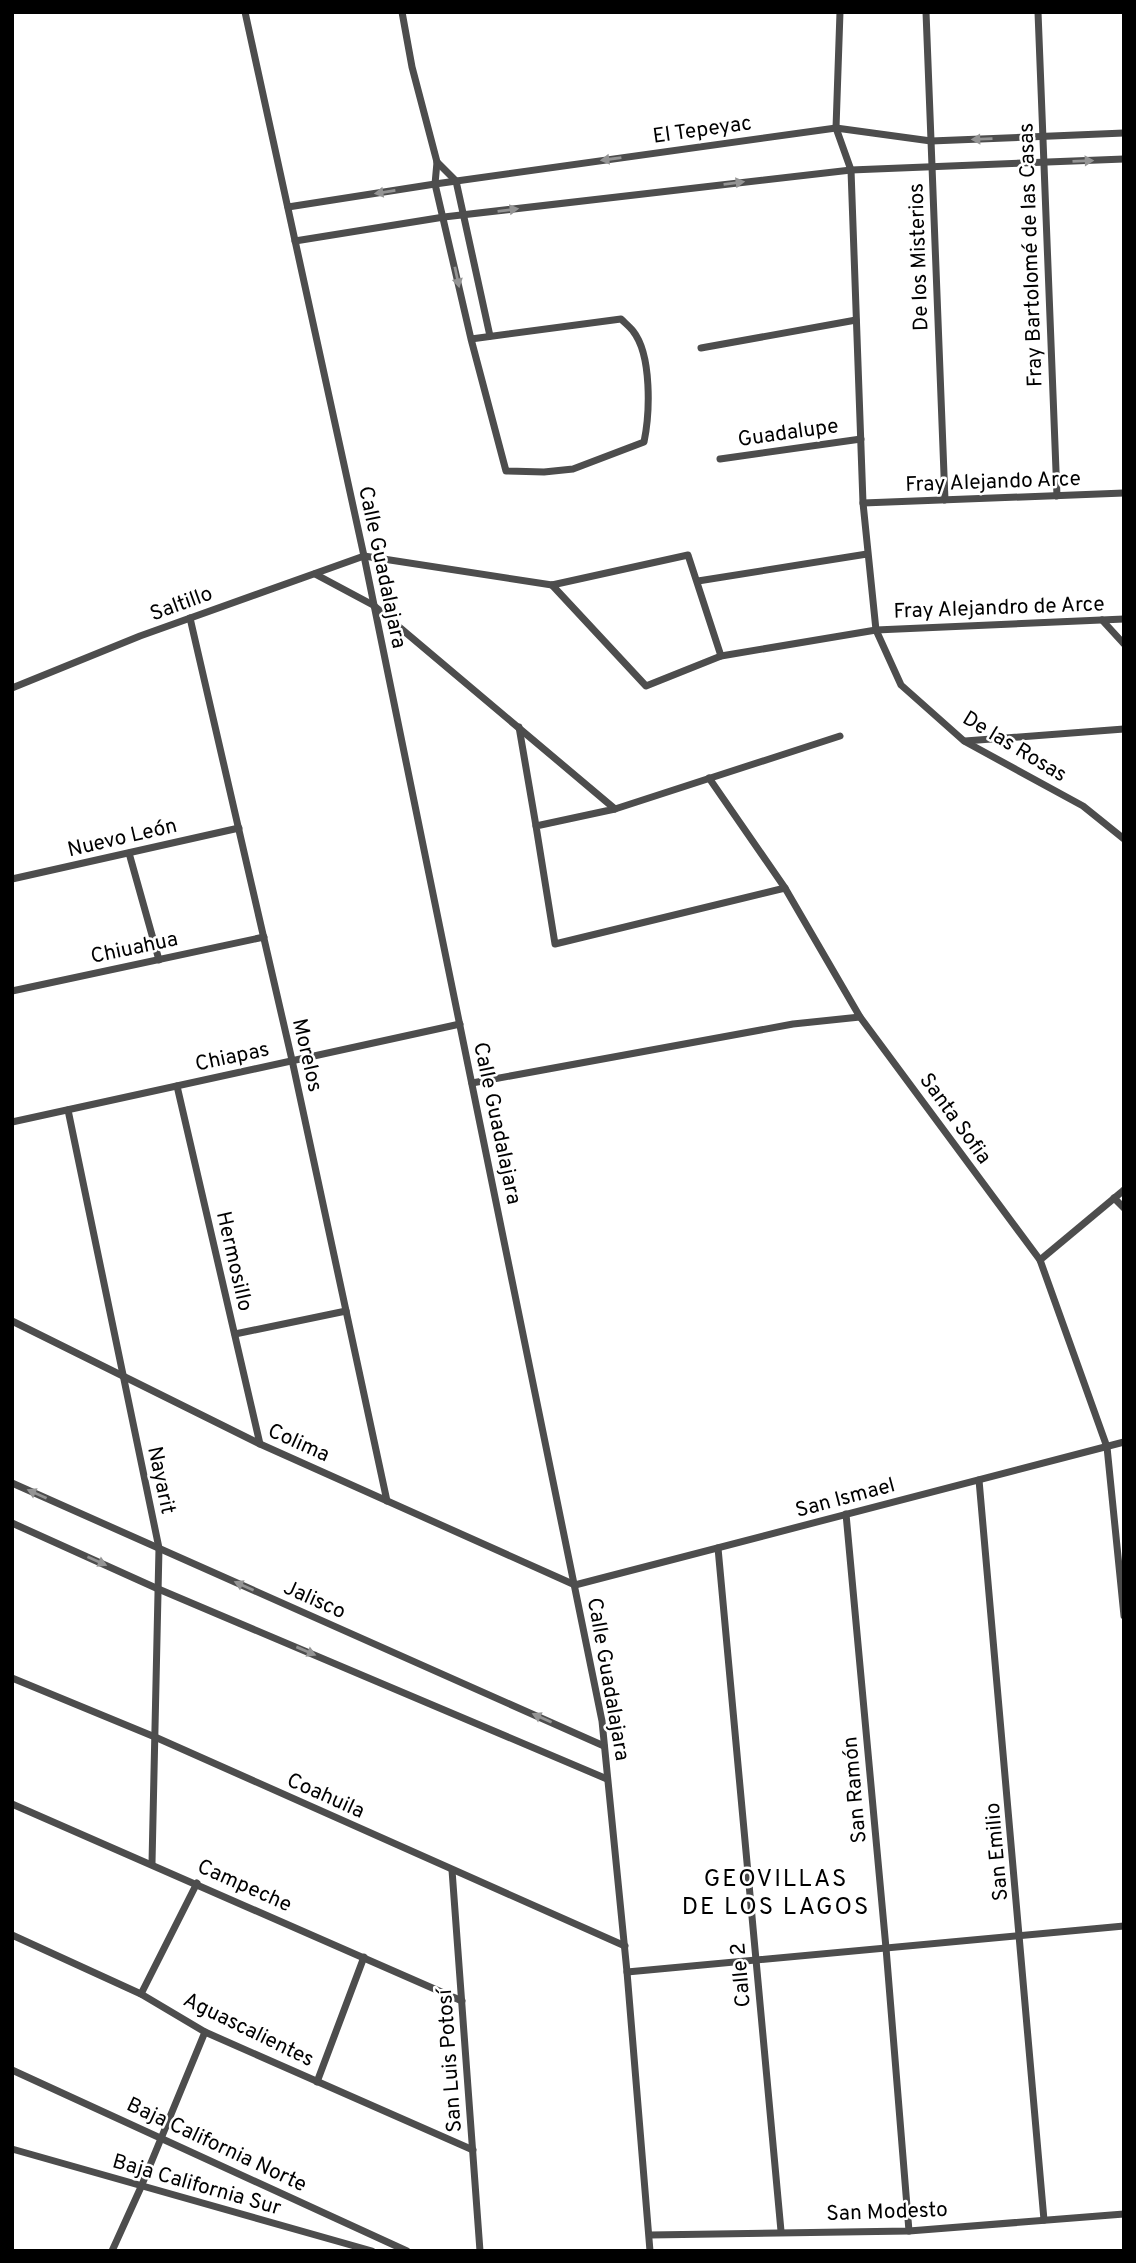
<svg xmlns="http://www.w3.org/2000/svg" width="1136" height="2263" viewBox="0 0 1136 2263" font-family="Overpass,sans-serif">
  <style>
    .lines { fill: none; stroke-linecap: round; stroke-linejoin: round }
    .street { stroke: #4d4d4d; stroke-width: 7 }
    .oneway { fill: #949494 }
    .labels { text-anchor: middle; stroke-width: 5; stroke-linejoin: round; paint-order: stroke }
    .street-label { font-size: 21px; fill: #000; stroke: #fff }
    .quarter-label { font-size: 24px; letter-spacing: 2px; fill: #000; stroke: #fff }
  </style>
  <rect width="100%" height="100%" fill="#fff"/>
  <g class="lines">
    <g class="street">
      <path d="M245,12L364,556L602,1721L627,1972L650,2251"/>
      <path d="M402,12L412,67L437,162L435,184L471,339L506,471L544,472L573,469L644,442C650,413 652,355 633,331C630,327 625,323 621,319L471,339"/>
      <path d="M840,12L836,128L851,170L863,503L876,630L901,685L964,741L1083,806L1124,839"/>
      <path d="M926,12L945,500"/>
      <path d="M1038,12L1057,496"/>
      <path d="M437,162L456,181L490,336"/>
      <path d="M288,207L435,184L836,128L931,141L1124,133"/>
      <path d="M295,241L444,217L851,170L1124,159"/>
      <path d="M701,348L856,320"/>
      <path d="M720,459L861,439"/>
      <path d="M863,503L1124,493"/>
      <path d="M315,574L373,605L615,809L536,826L555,944L785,888L860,1017"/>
      <path d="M698,581L867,554"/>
      <path d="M552,585L646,686L721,656L876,630L1124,619"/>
      <path d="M190,618L292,1060L387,1501"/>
      <path d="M1102,620L1124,644"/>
      <path d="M12,688L140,636L364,556L552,585L688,555L721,656"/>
      <path d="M519,727L536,826"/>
      <path d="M965,741L1124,729"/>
      <path d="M709,778L785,888"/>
      <path d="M615,809L840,736"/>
      <path d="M129,853L159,960"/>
      <path d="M12,879L239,828"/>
      <path d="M12,991L264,937"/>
      <path d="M472,1083L793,1024L860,1017L1040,1260L1107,1447L1124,1616"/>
      <path d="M177,1086L260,1444"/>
      <path d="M68,1110L159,1548L152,1863"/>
      <path d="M12,1122L460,1024"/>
      <path d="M1114,1198L1124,1208"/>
      <path d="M1040,1260L1124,1190"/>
      <path d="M12,1321L260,1444L575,1585L1124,1442"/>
      <path d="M235,1334L346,1311"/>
      <path d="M979,1480L1044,2220"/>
      <path d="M12,1483L604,1746"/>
      <path d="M846,1514L886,1948L909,2231"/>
      <path d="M12,1523L156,1588L607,1779"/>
      <path d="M718,1548L781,2231"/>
      <path d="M12,1678L155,1737L625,1946"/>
      <path d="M12,1804L462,2001"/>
      <path d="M452,1870L480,2251"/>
      <path d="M12,1935L141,1994L205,2032L473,2150"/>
      <path d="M627,1972L1124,1926"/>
      <path d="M141,1994L197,1883"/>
      <path d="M12,2070L407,2251"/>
      <path d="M317,2082L364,1957"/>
      <path d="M12,2149L372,2251"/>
      <path d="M650,2235L909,2231L1124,2214"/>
      <path d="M112,2251L141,2187L205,2032"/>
    </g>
  </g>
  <defs><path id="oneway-solid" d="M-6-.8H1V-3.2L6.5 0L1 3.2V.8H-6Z" transform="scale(1.75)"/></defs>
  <g class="oneway">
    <use href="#oneway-solid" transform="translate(982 139) rotate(178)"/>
    <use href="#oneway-solid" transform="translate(611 159) rotate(172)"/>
    <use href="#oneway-solid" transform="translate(1083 161) rotate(-2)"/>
    <use href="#oneway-solid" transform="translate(734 183) rotate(-7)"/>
    <use href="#oneway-solid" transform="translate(385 192) rotate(171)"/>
    <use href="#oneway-solid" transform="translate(508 210) rotate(-7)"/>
    <use href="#oneway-solid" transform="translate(457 277) rotate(78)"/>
    <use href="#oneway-solid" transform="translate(37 1494) rotate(-156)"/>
    <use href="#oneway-solid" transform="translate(97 1561) rotate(24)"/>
    <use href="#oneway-solid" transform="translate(244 1586) rotate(-156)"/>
    <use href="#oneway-solid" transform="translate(306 1651) rotate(23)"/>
    <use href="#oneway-solid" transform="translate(542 1718) rotate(-156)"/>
  </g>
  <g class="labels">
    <g class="street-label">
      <text transform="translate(702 129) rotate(-8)" y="7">El Tepeyac</text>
      <text transform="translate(1030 255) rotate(-92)" y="7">Fray Bartolomé de las Casas</text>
      <text transform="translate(918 257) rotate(-92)" y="7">De los Misterios</text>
      <text transform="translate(788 432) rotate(-8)" y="7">Guadalupe</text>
      <text transform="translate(993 481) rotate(-2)" y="7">Fray Alejando Arce</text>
      <text transform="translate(383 567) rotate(78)" y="7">Calle Guadalajara</text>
      <text transform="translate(181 603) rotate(-20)" y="7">Saltillo</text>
      <text transform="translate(999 607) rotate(-2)" y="7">Fray Alejandro de Arce</text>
      <text transform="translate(1015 746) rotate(31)" y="7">De las Rosas</text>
      <text transform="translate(122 837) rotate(-13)" y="7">Nuevo León</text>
      <text transform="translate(134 947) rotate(-12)" y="7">Chiuahua</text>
      <text transform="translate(308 1055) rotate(77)" y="7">Morelos</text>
      <text transform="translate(232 1056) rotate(-12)" y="7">Chiapas</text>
      <text transform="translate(956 1118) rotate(54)" y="7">Santa Sofia</text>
      <text transform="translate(498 1123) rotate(78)" y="7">Calle Guadalajara</text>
      <text transform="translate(235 1261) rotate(77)" y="7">Hermosillo</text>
      <text transform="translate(299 1442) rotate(24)" y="7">Colima</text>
      <text transform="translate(162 1480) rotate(78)" y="7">Nayarit</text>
      <text transform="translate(845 1497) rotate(-15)" y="7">San Ismael</text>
      <text transform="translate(315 1599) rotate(24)" y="7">Jalisco</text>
      <text transform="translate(609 1679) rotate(80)" y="7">Calle Guadalajara</text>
      <text transform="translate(854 1790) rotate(-95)" y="7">San Ramón</text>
      <text transform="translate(326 1795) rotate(24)" y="7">Coahuila</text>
      <text transform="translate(996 1852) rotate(-95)" y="7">San Emilio</text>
      <text transform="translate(245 1885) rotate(24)" y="7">Campeche</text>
      <text transform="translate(740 1975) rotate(-95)" y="7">Calle 2</text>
      <text transform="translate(249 2029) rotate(26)" y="7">Aguascalientes</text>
      <text transform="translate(449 2061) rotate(-94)" y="7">San Luis Potosí</text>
      <text transform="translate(217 2144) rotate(25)" y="7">Baja California Norte</text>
      <text transform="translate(197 2184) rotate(16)" y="7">Baja California Sur</text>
      <text transform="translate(887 2211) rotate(-2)" y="7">San Modesto</text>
    </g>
    <g class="quarter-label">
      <text x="776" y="1886">GEOVILLAS<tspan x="776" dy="28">DE LOS LAGOS</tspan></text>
    </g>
  </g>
  <rect width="1136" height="2263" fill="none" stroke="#000000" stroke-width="28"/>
</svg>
